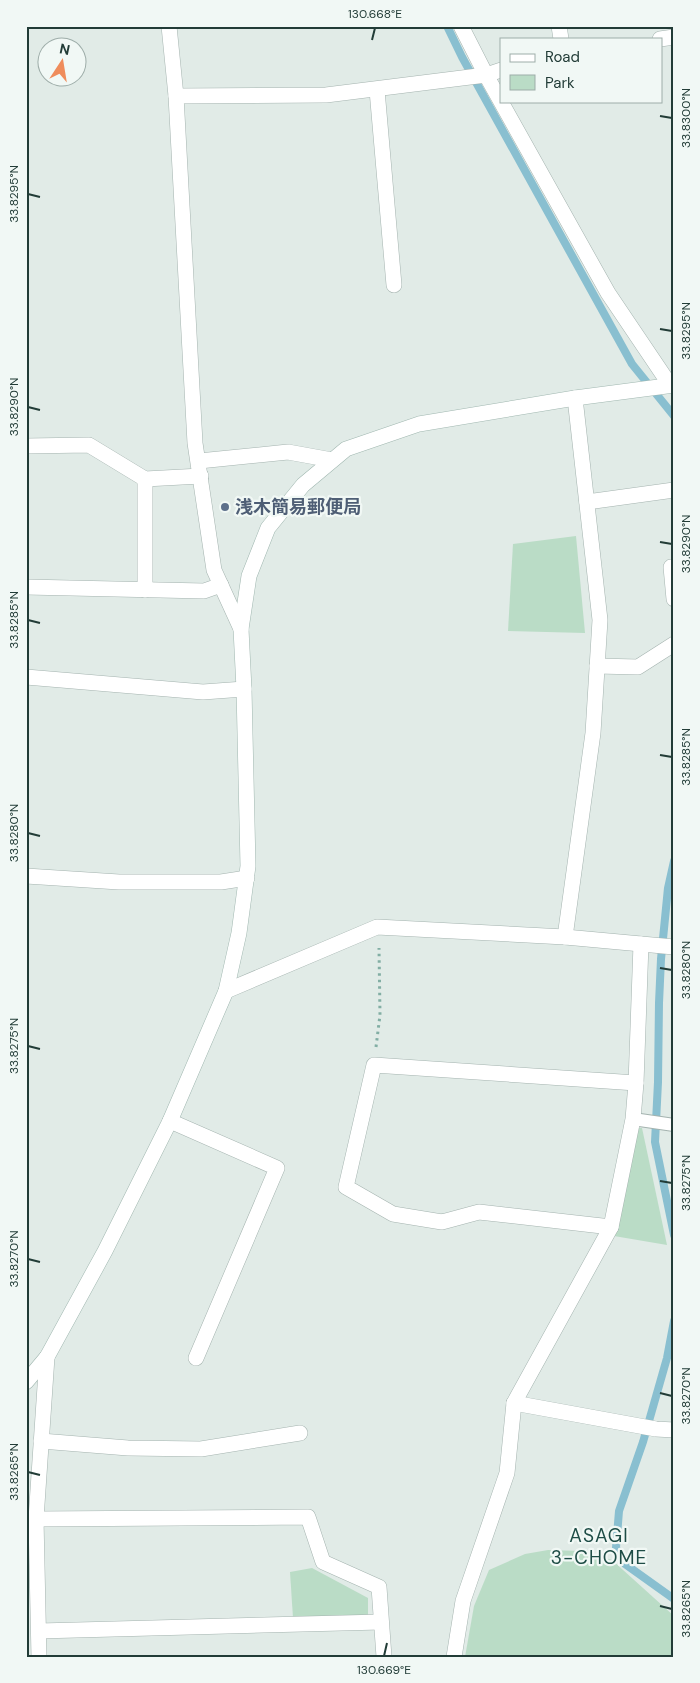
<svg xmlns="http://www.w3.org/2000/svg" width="700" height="1683" viewBox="0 0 700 1683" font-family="'DM Sans','Noto Sans JP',sans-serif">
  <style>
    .green { fill: #badcc6 }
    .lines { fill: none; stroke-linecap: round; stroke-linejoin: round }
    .stream { stroke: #89bfd0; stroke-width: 8 }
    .lane-casing { stroke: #a4b3af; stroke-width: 14 }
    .street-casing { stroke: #a4b3af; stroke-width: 16 }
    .secondary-casing { stroke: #a0b7b0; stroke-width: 16 }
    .path { stroke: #82aea4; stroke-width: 3; stroke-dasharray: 2.5 4; stroke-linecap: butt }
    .lane { stroke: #fff; stroke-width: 12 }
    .street { stroke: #fff; stroke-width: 15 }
    .secondary { stroke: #fff; stroke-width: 15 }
    .ticks { fill: none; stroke: #223c37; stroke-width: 2 }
    .service-dot { fill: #5c6f8a; stroke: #f1f8f5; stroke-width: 2 }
    .labels { text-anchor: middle; stroke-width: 4.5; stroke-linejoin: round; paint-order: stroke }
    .service-label { font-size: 18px; font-weight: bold; fill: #4e5e75; stroke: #f1f8f5; text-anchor: start }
    .neighbourhood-label { font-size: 19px; letter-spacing: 1px; fill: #1e4d46; stroke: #f1f8f5 }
    .neatline { fill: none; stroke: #223c37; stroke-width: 2 }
    .ticks-label { font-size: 12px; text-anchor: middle; fill: #223c37 }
  </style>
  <rect width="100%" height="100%" fill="#e1ebe7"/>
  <g class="green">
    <path d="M576,536L585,633L508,631L513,544Z"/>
    <path d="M635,1128H642L667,1245L614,1236Z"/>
    <path d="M548,1550L582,1551L612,1560L674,1616V1657H465L474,1606L489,1570L525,1554Z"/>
    <path d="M312,1568L368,1598V1615L293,1618L290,1572Z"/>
  </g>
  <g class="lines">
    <g class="stream">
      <path d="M447,26L462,57L632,364L674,416"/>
      <path d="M674,861L668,888L661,959L659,1003L658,1082L655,1142L674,1235"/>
      <path d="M674,1321L667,1358L643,1442L619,1511L616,1548L625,1564L674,1599"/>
    </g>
    <g class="lane-casing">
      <path id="lane" d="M633,1119L674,1125"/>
    </g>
    <g class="street-casing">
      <g id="street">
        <path d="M169,26L176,96L195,443L214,570L241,629"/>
        <path d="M461,26L486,75L608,293L670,385"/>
        <path d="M559,26L561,39"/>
        <path d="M660,39L674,37"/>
        <path d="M377,90L394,285"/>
        <path d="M176,96L326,95L486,75L501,70"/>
        <path d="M26,446L89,445L145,479L201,476"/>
        <path d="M199,461L288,452L332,460"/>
        <path d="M587,502L674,490"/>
        <path d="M671,567L674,599"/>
        <path d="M26,587L204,591L221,585"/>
        <path d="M145,590V479"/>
        <path d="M597,666L638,667L674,644"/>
        <path d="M26,677L203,692L244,689"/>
        <path d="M26,876L119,882H221L247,878"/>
        <path d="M565,937L593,733L600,620L575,398"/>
        <path d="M226,991L377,927L565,937L674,947"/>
        <path d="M170,1121L277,1168L196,1358"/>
        <path d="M611,1227L479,1212L442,1222L393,1214L346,1187L374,1065L636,1083"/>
        <path d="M514,1403L656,1429L674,1430"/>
        <path d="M41,1441L128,1448L201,1449L300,1433"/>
        <path d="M36,1519L308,1517L323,1562L379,1587L384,1657"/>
        <path d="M39,1631L381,1622"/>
        <path d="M39,1657L36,1519L47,1357"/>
        <path d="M454,1657L463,1601L507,1473L514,1403L611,1227L633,1119L636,1083L641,944"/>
      </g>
    </g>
    <g class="secondary-casing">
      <path id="secondary" d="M26,1382L47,1357L105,1251L170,1121L226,991L239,933L248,866L244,689L241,629L249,576L268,528L303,485L346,449L419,424L575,398L674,385"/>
    </g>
    <path class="path" d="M376,1047L380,1015L379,948"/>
    <use href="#lane" class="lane"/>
    <use href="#street" class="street"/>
    <use href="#secondary" class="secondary"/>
  </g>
  <path class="ticks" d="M372,40L375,28M660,116L672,118M28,194L40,197M660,329L672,331M28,407L40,410M660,542L672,544M28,620L40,623M660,755L672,757M28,833L40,836M660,968L672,970M28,1046L40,1049M660,1181L672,1183M28,1259L40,1262M660,1393L672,1396M28,1472L40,1475M660,1606L672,1609M384,1656L387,1643"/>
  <circle class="service-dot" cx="225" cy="507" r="5"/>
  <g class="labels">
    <g class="service-label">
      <text x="235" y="513">浅木簡易郵便局</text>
    </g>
    <g class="neighbourhood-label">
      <text x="599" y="1542">ASAGI<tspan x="599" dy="22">3-CHOME</tspan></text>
    </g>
  </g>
  <rect width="700" height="1683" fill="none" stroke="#f1f8f5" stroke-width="55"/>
  <rect x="500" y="38" width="162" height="65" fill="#f1f8f5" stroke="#9eada9"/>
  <rect x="510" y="54" width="25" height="8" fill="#ffffff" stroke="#9eada9"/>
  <text x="545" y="62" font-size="15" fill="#223c37">Road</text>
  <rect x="510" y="75" width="25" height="15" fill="#badcc6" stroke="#9eada9"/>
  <text x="545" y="88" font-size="15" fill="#223c37">Park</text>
  <g transform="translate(62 62) rotate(12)"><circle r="24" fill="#f1f8f5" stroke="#9eada9"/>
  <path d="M0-4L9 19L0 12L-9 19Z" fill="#ef8c5b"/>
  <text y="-8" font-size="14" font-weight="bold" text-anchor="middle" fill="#223c37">N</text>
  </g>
  <rect x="28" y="28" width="644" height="1628" class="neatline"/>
  <g class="ticks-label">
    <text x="375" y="18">130.668°E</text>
    <text transform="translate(686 118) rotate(-90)" y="4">33.8300°N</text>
    <text transform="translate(14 194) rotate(-90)" y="4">33.8295°N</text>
    <text transform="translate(686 331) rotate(-90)" y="4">33.8295°N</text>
    <text transform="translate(14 407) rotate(-90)" y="4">33.8290°N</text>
    <text transform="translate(686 544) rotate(-90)" y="4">33.8290°N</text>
    <text transform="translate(14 620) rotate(-90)" y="4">33.8285°N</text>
    <text transform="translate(686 757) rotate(-90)" y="4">33.8285°N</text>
    <text transform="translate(14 833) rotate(-90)" y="4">33.8280°N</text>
    <text transform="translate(686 970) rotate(-90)" y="4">33.8280°N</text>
    <text transform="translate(14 1046) rotate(-90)" y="4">33.8275°N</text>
    <text transform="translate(686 1183) rotate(-90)" y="4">33.8275°N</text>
    <text transform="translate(14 1259) rotate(-90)" y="4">33.8270°N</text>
    <text transform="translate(686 1396) rotate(-90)" y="4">33.8270°N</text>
    <text transform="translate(14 1472) rotate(-90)" y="4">33.8265°N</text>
    <text transform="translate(686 1609) rotate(-90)" y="4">33.8265°N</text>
    <text x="384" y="1674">130.669°E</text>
  </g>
</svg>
